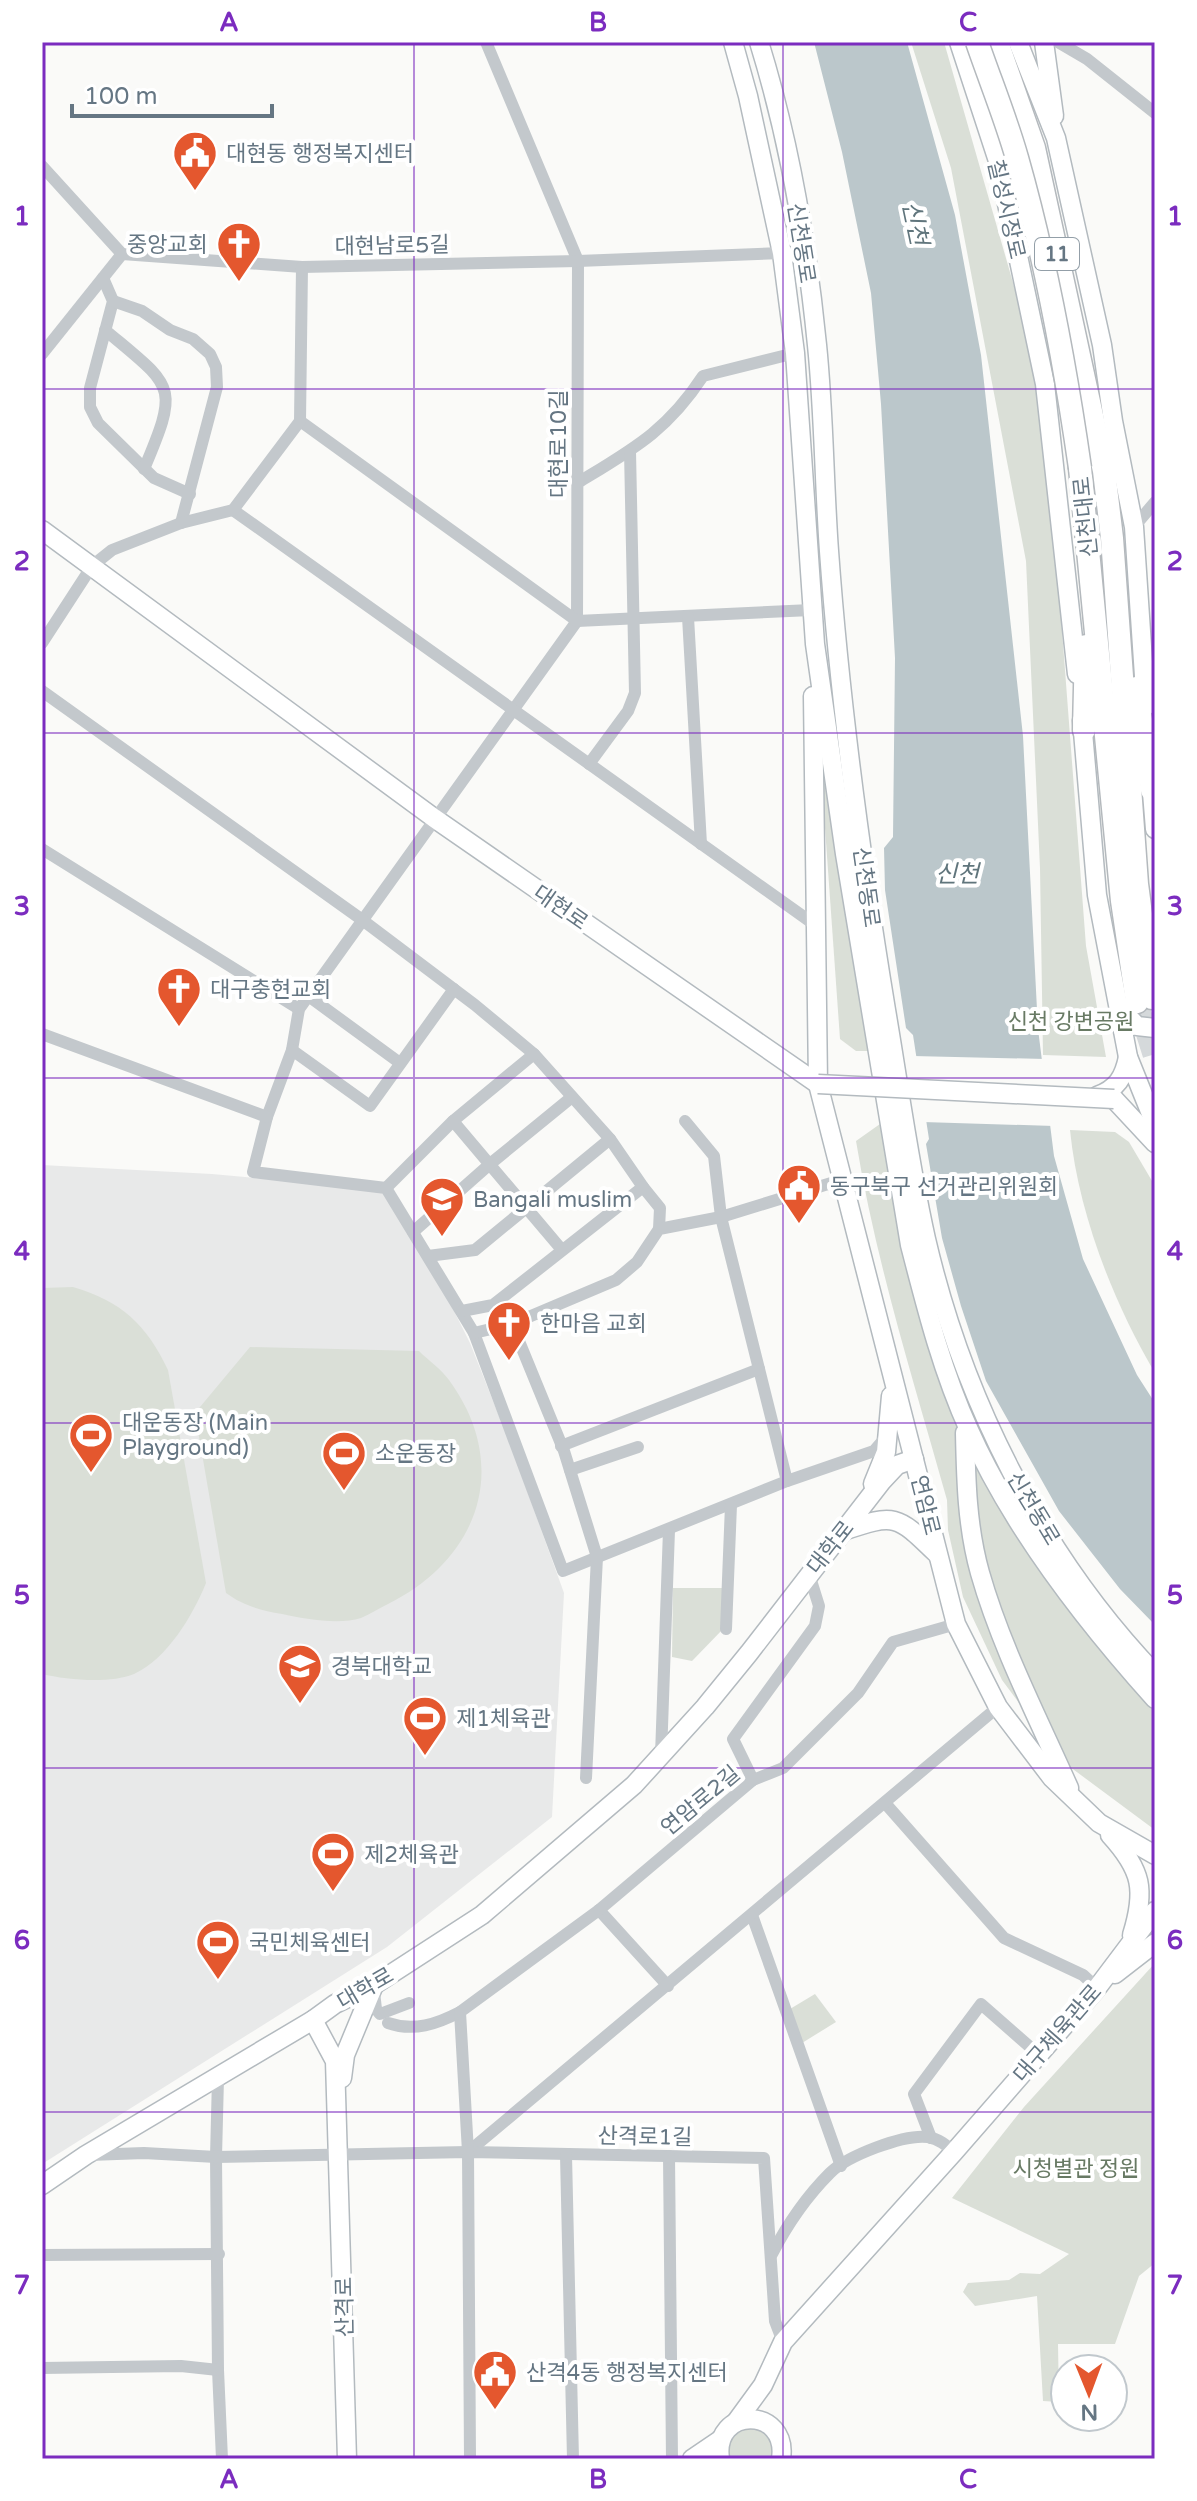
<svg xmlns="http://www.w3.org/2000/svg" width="1197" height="2501" viewBox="0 0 1197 2501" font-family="'Varela Round','Noto Sans KR',sans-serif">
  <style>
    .built { fill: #e8e9e9 }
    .green { fill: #dadfd7 }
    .water { fill: #bbc7cb }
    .pier { fill: #fafaf8 }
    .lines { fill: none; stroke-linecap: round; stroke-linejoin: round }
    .highway-tunnel { stroke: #d5d9db; stroke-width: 22; stroke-dasharray: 22 11; stroke-linecap: butt }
    .secondary-casing { stroke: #b3babf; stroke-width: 21 }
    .highway-casing { stroke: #b4b9bd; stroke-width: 25 }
    .street { stroke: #c3c8cc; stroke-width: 12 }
    .secondary { stroke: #fff; stroke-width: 18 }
    .highway { stroke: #fff; stroke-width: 22 }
    .secondary-bridge-casing { stroke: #b3babf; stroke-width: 21; stroke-linecap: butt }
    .highway-bridge-casing { stroke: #b4b9bd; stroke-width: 25; stroke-linecap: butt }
    .secondary-bridge { stroke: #fff; stroke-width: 18 }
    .highway-bridge { stroke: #fff; stroke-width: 22 }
    .grid { fill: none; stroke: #7b2cbf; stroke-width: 2; stroke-opacity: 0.55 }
    .labels { text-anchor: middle; stroke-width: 8; stroke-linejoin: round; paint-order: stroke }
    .shield { fill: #fff; stroke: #939fa8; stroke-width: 2 }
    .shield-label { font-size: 20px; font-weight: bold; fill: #657683 }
    .poi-label { font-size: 22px; fill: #657683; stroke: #fff; text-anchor: start }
    .street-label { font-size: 22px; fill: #657683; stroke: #fff }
    .park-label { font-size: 22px; fill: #687a64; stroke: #fff }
    .water-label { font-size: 24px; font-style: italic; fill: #60757c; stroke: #fff }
    .neatline { fill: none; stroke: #7b2cbf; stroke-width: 3 }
    .grid-label { font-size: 26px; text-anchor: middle; font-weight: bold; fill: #7b2cbf }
  </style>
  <rect width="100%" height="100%" fill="#fafaf8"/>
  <path class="built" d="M42,1165L212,1174L385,1190L430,1263L470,1343L511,1446L564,1593L552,1817L387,1947L42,2164Z"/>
  <g class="green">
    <path d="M911,42H944L1032,349L1057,565L1086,946L1106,1057L1043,1055L1040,868L1026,561L951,168Z"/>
    <path d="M818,729L869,1051H856L840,1039Z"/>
    <path d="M880,1124L902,1236L927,1331L1056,1589L1155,1712V1830L1062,1761L1002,1680L963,1597L948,1530L947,1500C914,1382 876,1263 856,1141Z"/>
    <path d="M1070,1130L1115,1132L1129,1142L1155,1186V1373C1113,1302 1078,1212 1070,1130Z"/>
    <path d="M73,1287C121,1301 146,1324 168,1370L206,1583C193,1615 167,1659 134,1674C110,1684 67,1680 42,1674V1288Z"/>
    <path d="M250,1347L419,1351C428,1360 441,1369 449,1380C512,1466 479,1559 388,1604C380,1608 370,1614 361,1618C339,1625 304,1619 282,1614C260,1610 244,1606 226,1593L195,1413Z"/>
    <path d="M673,1588H723V1629L692,1661L672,1657Z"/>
    <path d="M1155,1963V2263L1139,2276L1115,2344H1058L1059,2402L1043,2401L1037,2296L975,2306L963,2292L968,2283L1009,2280L1020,2273L1040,2274L1069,2254L952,2198L1024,2107Z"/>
    <path d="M815,1994L836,2022L802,2043L790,2009Z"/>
    <path d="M759,2427L773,2442V2459H727L729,2437L739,2428Z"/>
  </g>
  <path class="water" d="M814,42H907L955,215L981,355L1023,736L1038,1029L1054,1156L1083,1259L1137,1375L1155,1403V1625L1120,1589L1059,1511L986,1381L961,1306L942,1238L926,1144L929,1139L913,1035L906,1028L885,890L884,848L893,837L895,658L881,404L871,293L842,152Z"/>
  <path class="pier" d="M913,1056L1045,1059L1054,1126L923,1122Z"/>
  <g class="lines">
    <path class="highway-tunnel" d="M1137,1002L1155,1059"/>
    <g class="secondary-casing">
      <g id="secondary">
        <path d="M733,42L748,96L782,253L795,353L815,644L845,854L910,1245C926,1307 942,1371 969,1430C1012,1527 1084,1620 1155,1699"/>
        <path d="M759,42C789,139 807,244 817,345C824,413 824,482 829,551C840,704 861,858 886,1010C899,1086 909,1164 926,1239C963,1399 1041,1555 1155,1674"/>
        <path d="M959,42L998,161L1045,384L1077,674"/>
        <path d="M1018,42L1056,138L1102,345L1113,421L1134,527L1146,706"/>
        <path d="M1044,42L1054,116"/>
        <path d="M42,530L434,818L818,1084"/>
        <path d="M813,696L818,1084L956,1624L998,1707L1052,1778L1099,1823L1155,1855"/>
        <path d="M1082,720L1097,895L1128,1057L1155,1124"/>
        <path d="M1151,780L1155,829"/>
        <path d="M1120,1008L1137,1026L1155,1028"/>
        <path d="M1097,1096C1117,1089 1124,1077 1128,1057"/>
        <path d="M1114,1099L1155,1143"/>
        <path d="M968,1431L965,1433C966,1480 967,1527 980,1573C1001,1647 1038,1718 1069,1788"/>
        <path d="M873,1484L886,1452L891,1396"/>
        <path d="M843,1531C896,1513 897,1515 937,1554"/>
        <path d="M1110,1835C1142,1870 1146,1890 1132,1935"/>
        <path d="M1115,1974L1155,1943"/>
        <path d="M313,2020L335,2061L347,2459"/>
        <path d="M342,2078L345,2055L374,1985"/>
        <path d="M42,2185L86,2155L313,2020L335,2004L374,1985L482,1915L634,1785L705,1707L749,1653L882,1481L897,1465L914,1459"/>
        <path d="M736,2422L763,2385L783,2342L954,2152L1097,1988L1155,1911"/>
        <path d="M692,2459L720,2440"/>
        <path d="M720,2459C712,2406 789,2406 781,2459"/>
      </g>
    </g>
    <g class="highway-casing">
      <g id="highway">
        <path d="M997,42L1034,148L1104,471L1112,538L1137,884L1152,998"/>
        <path d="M1080,468L1122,901L1137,1002"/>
        <path d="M1136,688L1152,790"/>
        <path d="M1084,730L1086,646"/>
      </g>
    </g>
    <g class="street">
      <path d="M486,42L578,261L577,621L299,1009L292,1050L267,1117L253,1172L386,1188L474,1333L563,1571L787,1481L874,1451L887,1436"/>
      <path d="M1058,42L1087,59L1155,113"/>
      <path d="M42,166L122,254L302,267L578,261L782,253"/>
      <path d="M103,278L113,301L90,388V407L98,423L154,478L190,494"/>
      <path d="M113,301L142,311L170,330L193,339L210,354L216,367L217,387L181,523"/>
      <path d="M105,330C174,388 180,384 144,469"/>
      <path d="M42,354L122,254"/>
      <path d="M300,421L577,621L811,610"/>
      <path d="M579,482C633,449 667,431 703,376L795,353"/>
      <path d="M233,510L818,927"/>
      <path d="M1134,527L1155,502"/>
      <path d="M688,617L701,844"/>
      <path d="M42,643L92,566L112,550L181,523L233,510L300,421L302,267"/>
      <path d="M42,691L361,919L475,1005L534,1054L610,1139L643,1187L660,1208L659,1229"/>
      <path d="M589,764L628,711L635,693L630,451"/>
      <path d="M42,849L299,1009"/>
      <path d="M307,995L400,1063"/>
      <path d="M42,1034L267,1117"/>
      <path d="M292,1050L370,1106L454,989"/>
      <path d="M453,1121L562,1250"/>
      <path d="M685,1121L714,1156L721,1217L787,1481"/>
      <path d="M386,1188L453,1121L534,1054"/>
      <path d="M413,1232L490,1164L572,1097"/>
      <path d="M428,1256L475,1250L610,1139"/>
      <path d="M462,1311L493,1305L643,1187"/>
      <path d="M512,1324L564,1451L597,1557L586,1778"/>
      <path d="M474,1333L512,1324L616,1280L637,1262L659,1229L721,1217L841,1180"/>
      <path d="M561,1446L759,1369"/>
      <path d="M570,1470L638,1447"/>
      <path d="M726,1629L731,1505"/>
      <path d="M661,1755L669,1530"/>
      <path d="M753,1780L733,1739L815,1626L819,1606L809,1574"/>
      <path d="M885,1803L1004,1938L1083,1975L1097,1988"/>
      <path d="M599,1910L668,1986"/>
      <path d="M752,1915L841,2166"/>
      <path d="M374,1992L376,2009L380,2014L409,2003"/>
      <path d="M388,2023C414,2032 437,2024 460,2012"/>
      <path d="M218,2078L216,2157L218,2370L222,2459"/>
      <path d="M931,2138L914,2094L981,2004L1038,2054"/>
      <path d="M468,2152L998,1707"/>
      <path d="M90,2155L144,2153L216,2157L468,2152L764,2158L775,2321L783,2342"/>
      <path d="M566,2155L573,2459"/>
      <path d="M669,2156L672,2459"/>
      <path d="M772,2254C787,2225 807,2196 830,2173C847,2156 903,2134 928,2137C939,2139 946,2145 954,2152"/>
      <path d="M42,2255L219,2254"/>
      <path d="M42,2368L181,2366L218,2370"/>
      <path d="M470,2459L468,2152L460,2012L599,1910L753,1780L783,1768L858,1693L893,1642L956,1624"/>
    </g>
    <use href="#secondary" class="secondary"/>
    <use href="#highway" class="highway"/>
    <g class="secondary-bridge-casing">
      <path id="secondary-bridge" d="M818,1084L1114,1099"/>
    </g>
    <g class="highway-bridge-casing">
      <path id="highway-bridge" d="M977,42C990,80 1006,119 1017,158C1046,260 1065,364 1080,468"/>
    </g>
    <use href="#secondary-bridge" class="secondary-bridge"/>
    <use href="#highway-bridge" class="highway-bridge"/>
  </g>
  <path class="grid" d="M414,42V2459M783,42V2459M42,389H1155M42,733H1155M42,1078H1155M42,1423H1155M42,1768H1155M42,2112H1155"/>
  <defs>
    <g id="civic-pin" transform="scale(2.3)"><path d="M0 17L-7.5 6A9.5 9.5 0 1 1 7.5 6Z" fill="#e4572e" stroke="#fff"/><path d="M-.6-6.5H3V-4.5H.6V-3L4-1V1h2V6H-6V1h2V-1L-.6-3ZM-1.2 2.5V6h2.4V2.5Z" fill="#fff"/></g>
    <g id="church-pin" transform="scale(2.3)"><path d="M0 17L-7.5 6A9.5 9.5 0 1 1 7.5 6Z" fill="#e4572e" stroke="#fff"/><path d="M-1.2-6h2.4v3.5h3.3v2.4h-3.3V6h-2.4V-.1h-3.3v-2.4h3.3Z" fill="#fff"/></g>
    <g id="school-pin" transform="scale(2.3)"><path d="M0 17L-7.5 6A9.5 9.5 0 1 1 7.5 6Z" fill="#e4572e" stroke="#fff"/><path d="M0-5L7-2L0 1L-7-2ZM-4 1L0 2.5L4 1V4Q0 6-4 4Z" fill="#fff"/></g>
    <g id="stadium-pin" transform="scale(2.3)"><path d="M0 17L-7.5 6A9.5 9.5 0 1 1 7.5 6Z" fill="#e4572e" stroke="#fff"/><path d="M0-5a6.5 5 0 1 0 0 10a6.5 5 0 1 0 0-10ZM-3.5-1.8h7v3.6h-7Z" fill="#fff"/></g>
    <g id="university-pin" transform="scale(2.3)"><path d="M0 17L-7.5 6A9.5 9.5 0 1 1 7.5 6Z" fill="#e4572e" stroke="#fff"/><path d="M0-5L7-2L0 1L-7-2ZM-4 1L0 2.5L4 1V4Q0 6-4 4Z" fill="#fff"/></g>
  </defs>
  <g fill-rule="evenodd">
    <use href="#civic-pin" x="195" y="153"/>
    <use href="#church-pin" x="239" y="244"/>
    <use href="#church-pin" x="179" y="989"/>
    <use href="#civic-pin" x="799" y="1186"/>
    <use href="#school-pin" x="442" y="1199"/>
    <use href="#church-pin" x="509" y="1323"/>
    <use href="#stadium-pin" x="91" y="1435"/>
    <use href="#stadium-pin" x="344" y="1453"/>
    <use href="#university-pin" x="300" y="1666"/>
    <use href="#stadium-pin" x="425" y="1718"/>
    <use href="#stadium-pin" x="333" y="1854"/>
    <use href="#stadium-pin" x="218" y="1942"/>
    <use href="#civic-pin" x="495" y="2372"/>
  </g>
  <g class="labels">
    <rect class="shield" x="1035" y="238" width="44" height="32" rx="6"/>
    <g class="shield-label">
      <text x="1057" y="261">11</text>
    </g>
    <g class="poi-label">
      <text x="226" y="161">대현동 행정복지센터</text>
      <text x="208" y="252" text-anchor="end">중앙교회</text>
      <text x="210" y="997">대구충현교회</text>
      <text x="830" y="1194">동구북구 선거관리위원회</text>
      <text x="473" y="1207">Bangali muslim</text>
      <text x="540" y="1331">한마음 교회</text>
      <text x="122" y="1430">대운동장 (Main<tspan x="122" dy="25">Playground)</tspan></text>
      <text x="375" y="1461">소운동장</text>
      <text x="331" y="1674">경북대학교</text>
      <text x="456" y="1726">제1체육관</text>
      <text x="364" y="1862">제2체육관</text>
      <text x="249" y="1950">국민체육센터</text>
      <text x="526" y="2380">산격4동 행정복지센터</text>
    </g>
    <g class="street-label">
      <text transform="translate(1007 209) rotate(77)" y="8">칠성시장로</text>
      <text transform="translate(802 243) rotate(81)" y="8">신천동로</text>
      <text transform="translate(392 245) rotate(-1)" y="8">대현남로5길</text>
      <text transform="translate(558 444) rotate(-90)" y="8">대현로10길</text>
      <text transform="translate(1085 517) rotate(-96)" y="8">신천대로</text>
      <text transform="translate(867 887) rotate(82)" y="8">신천동로</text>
      <text transform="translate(561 907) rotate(35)" y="8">대현로</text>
      <text transform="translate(926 1505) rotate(76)" y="8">연암로</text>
      <text transform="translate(1034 1508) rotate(59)" y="8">신천동로</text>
      <text transform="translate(830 1547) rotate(-52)" y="8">대학로</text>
      <text transform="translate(700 1800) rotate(-40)" y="8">연암로2길</text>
      <text transform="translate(365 1988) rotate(-30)" y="8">대학로</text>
      <text transform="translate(1057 2033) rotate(-49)" y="8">대구체육관로</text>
      <text transform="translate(645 2136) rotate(1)" y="8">산격로1길</text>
      <text transform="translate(344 2307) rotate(-91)" y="8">산격로</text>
    </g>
    <g class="park-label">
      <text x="1071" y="1029">신천 강변공원</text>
      <text x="1076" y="2176">시청별관 정원</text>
    </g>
    <g class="water-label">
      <text transform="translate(915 223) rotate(78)" y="8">신천</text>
      <text x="957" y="882">신천</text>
    </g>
  </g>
  <rect width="1197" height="2501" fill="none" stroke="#ffffff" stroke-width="88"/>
  <g transform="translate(1089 2393) rotate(179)"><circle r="38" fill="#ffffff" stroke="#c1c8cd" stroke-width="2"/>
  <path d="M0-6L14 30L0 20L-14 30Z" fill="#e4572e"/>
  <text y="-12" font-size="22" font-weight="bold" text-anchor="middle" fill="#657683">N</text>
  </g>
  <path d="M72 104v12h200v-12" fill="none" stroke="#657683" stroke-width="4"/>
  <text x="84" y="104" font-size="24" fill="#657683" stroke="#ffffff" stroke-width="6" paint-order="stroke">100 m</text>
  <rect x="44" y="44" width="1109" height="2413" class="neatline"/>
  <g class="grid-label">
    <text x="229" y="31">A</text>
    <text x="598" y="31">B</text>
    <text x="968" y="31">C</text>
    <text x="22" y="225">1</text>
    <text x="1175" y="225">1</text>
    <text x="22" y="570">2</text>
    <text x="1175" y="570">2</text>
    <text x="22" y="915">3</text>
    <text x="1175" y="915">3</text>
    <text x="22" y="1260">4</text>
    <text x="1175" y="1260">4</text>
    <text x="22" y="1604">5</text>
    <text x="1175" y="1604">5</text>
    <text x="22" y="1949">6</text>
    <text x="1175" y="1949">6</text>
    <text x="22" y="2294">7</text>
    <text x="1175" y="2294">7</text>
    <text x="229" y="2488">A</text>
    <text x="598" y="2488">B</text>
    <text x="968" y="2488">C</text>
  </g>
</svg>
